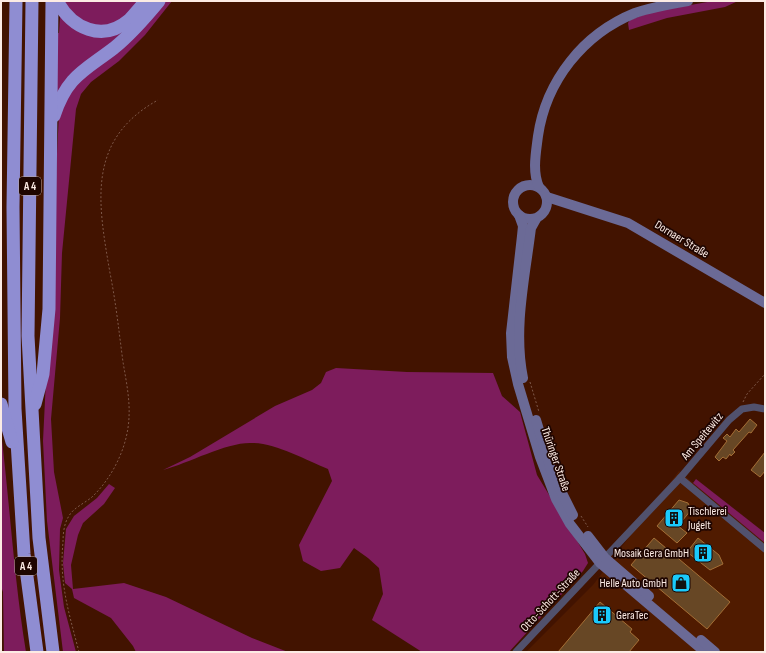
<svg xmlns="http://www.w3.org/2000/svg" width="766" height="653" viewBox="0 0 766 653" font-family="'Sofia Sans Condensed',sans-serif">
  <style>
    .built { fill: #501b00 }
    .green { fill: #7d1c5c }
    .building { fill: #674725; stroke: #a46e35 }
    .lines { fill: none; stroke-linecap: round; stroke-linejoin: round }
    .path { stroke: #7e5849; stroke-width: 1; stroke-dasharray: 2 2; stroke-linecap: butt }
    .street { stroke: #51516d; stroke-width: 7 }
    .secondary { stroke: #6b6a96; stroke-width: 10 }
    .highway { stroke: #8f8dd2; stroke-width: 13 }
    .labels { text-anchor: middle; stroke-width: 3.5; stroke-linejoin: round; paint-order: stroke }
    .shield { fill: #1e0500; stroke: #b9a6a0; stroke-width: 1 }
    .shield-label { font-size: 11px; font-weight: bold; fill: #fcebe4 }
    .street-label { font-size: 12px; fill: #fcebe4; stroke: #1e0500 }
    .poi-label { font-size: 12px; fill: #fcebe4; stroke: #1e0500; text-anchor: start }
  </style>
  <rect width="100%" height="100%" fill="#421300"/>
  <path class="built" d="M679,471L765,543V652H526L593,585Z"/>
  <g class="green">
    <path d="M62,1H139L132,10L113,25H85Z"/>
    <path d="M154,1L58,95L55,93V33H59L60,17L57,9L94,35Z"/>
    <path d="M163,1H172L145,35L119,61L91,82L81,94L76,109L62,253L60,318L51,419L54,472L63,518L60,529L59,570L64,607L76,652H63L47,521L43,441L59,113L72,87Z"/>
    <path d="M713,1H738L725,7L667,18L629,30L628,23L630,20L651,12Z"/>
    <path d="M336,368L407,372L493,373L502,396L520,412L537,475L585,554L588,563L583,571L509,652H422L372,620L383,594L379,568L368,558L354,548L340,568L321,571L303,561L299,545L332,481L328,469C306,460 274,442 250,443C225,443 189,463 163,470L190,457L275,406L312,390L321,383L326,372Z"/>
    <path d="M1,432C10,506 14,579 26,652H4L3,592L1,586Z"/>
    <path d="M696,479L765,533V543L693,483Z"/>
    <path d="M109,484L115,488L104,504L83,523L78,535L71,565L73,589L124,583L166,597L252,638L288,652H136L133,646L111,618L74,598L72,589L65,583L63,563L66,529L74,516L97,498Z"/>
  </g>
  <g class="building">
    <path d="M750,419L757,425L751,433L749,432L733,450L735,452L731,456L730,454L726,459L723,457L719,461L715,457L727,441L723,438L727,434L730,437L736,429L739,432Z"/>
    <path d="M765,452V471L760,477L751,470Z"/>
    <path d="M679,500L688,503L691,510L678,526L687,533L677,543L657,526Z"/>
    <path d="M654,538L730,602L707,629L631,565Z"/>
    <path d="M698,538L719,555L723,564L710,570L687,552Z"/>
    <path d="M600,602L632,629L630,632L639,640L629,652H558Z"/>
  </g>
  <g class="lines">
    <g class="path">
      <path d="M530,382L539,412"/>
      <path d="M743,402L747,394L765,374"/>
      <path d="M581,516L588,527"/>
      <path d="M79,652C69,613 59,583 63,542C63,534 64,523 69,516C73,508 85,503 92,497C113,477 128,446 129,417C130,399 126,380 123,362C119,332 116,303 110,273C98,203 86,140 158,100"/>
    </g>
    <g class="street">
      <path d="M680,478L765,549"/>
      <path d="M516,652L680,478L729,420L742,409L754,407L765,409"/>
    </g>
    <g class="secondary">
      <circle cx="530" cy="202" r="17"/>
      <path d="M539,187C532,172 536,152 538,136C546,81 583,34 635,13C652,7 670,4 688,1"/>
      <path d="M547,197L628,223L765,303"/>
      <path d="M519,215L523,226L522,236L511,333L512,357L518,384L540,457L556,499L570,524L600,563L705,652"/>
      <path d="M523,378C513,329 525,277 531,228L536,219"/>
      <path d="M536,420L552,473L573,515"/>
      <path d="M588,536L605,558L649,596"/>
      <path d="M701,640L715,652"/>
    </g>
    <g class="highway">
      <path d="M16,1L13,207L15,409L24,554L37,652"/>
      <path d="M32,1L28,336L39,538L53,652"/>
      <path d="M57,1C72,28 102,43 129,20C135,14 140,7 146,1"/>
      <path d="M54,116C67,76 84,71 114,48C131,34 145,18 159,1"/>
      <path d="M1,404L12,442"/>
      <path d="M35,404L43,374L49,309L52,1"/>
    </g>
  </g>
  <defs>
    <g id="building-square" transform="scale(1)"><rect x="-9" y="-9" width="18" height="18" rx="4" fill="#1acafc" stroke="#1e0500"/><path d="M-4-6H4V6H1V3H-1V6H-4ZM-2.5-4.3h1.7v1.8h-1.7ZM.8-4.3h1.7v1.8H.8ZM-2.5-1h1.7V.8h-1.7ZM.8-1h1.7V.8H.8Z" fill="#111"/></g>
    <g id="shop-square" transform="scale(1)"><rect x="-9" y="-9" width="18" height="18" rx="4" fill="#1acafc" stroke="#1e0500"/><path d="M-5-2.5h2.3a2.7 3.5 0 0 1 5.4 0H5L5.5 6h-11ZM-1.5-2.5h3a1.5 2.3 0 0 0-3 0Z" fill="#111"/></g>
  </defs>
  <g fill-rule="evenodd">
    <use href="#building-square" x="674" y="518"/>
    <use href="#building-square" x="703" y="553"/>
    <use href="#shop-square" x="681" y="583"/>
    <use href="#building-square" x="602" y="615"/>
  </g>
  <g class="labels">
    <g class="shield">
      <rect x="19" y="177" width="22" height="18" rx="3"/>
      <rect x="15" y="557" width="22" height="18" rx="3"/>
    </g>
    <g class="shield-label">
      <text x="30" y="190">A 4</text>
      <text x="26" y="570">A 4</text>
    </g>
    <g class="street-label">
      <text transform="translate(682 239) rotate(31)" y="4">Dornaer Straße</text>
      <text transform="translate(702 436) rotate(-50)" y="4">Am Speitewitz</text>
      <text transform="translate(556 459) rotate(71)" y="4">Thüringer Straße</text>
      <text transform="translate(550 600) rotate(-47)" y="4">Otto-Schott-Straße</text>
    </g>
    <g class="poi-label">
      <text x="688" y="515">Tischlerei<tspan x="688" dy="14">Jugelt</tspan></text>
      <text x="689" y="557" text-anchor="end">Mosaik Gera GmbH</text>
      <text x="667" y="587" text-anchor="end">Helle Auto GmbH</text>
      <text x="616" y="619">GeraTec</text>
    </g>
  </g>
  <rect width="766" height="653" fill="none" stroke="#fcebe4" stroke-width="4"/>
</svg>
